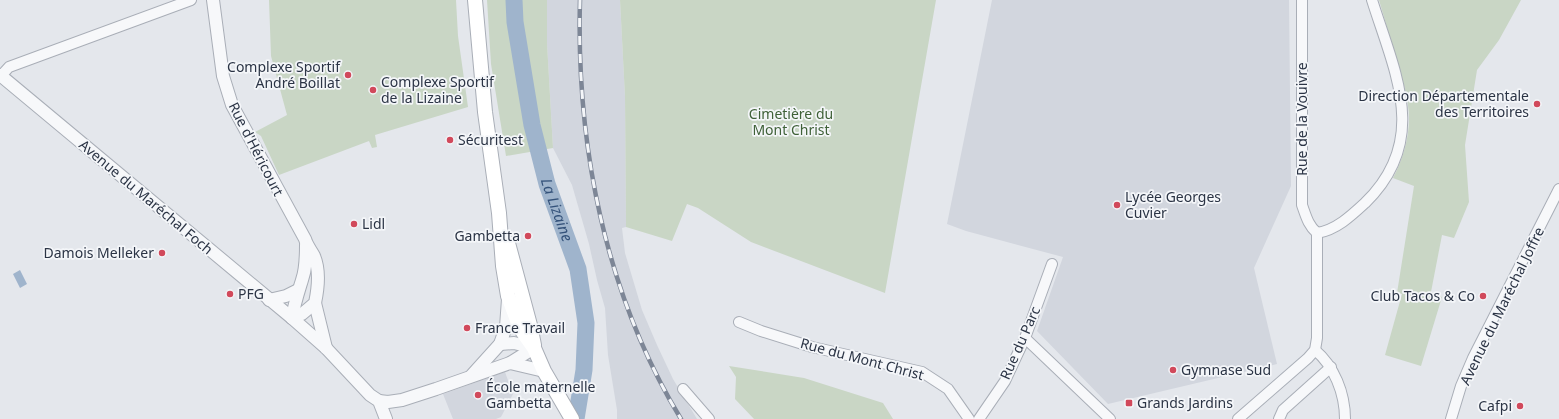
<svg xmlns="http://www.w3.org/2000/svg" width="1559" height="419" viewBox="0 0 1559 419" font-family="'Noto Sans',sans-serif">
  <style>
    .built { fill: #d2d6de }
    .green { fill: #c9d6c5 }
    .water { fill: #9fb4cc }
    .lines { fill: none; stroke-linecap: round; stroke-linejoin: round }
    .river { stroke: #9fb4cc; stroke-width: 17 }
    .minor-casing { stroke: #a9aeb7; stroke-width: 12 }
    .tertiary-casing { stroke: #a9aeb7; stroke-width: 14 }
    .secondary-casing { stroke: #a9aeb7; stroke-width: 16 }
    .minor { stroke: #f7f8fa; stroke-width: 10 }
    .tertiary { stroke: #f7f8fa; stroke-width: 12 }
    .secondary { stroke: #fff; stroke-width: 14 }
    .rail-casing { stroke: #7d8696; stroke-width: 4.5 }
    .rail { stroke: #f4f6f9; stroke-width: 3; stroke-dasharray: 9; stroke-linecap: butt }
    .poi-dot { fill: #d1495b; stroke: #f4f6f9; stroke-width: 1.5 }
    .labels { text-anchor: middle; stroke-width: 3.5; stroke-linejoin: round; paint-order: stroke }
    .poi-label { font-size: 14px; fill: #2b3445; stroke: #f4f6f9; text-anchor: start }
    .park-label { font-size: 14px; fill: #3f6138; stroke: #f4f6f9 }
    .street-label { font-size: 14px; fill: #2b3445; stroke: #f4f6f9 }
    .water-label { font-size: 15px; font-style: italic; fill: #34527a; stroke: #f4f6f9 }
  </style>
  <rect width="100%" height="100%" fill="#e4e7ec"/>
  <g class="built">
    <path d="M547,0H620L625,97L626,227L622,228L625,253L642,310L657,345L673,379L697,419H617V410L608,355L605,308L597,280L589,244L572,185L553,148L547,43Z"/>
    <path d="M992,0H1289L1291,186L1254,268L1277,364L1108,404L1037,331L1063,257L966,231L947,224Z"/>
    <path d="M505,372L513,394L501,417L496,419H453L443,394Z"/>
  </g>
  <g class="green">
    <path d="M269,0H456L458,36L468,107L375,135L377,147L372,148L369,141L279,175L261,136L255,132L287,115L271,56Z"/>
    <path d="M487,0H547V43L553,148L506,156L491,64Z"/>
    <path d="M620,0H936L885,293L751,242L698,208L687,204L672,241L626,227L625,97Z"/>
    <path d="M1379,0H1521L1499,40L1477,70L1465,145L1469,202L1454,238L1442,235L1431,292L1442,297L1421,366L1385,355L1402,294L1397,293L1414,186L1393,178C1402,161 1409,139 1409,119C1409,99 1402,78 1396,59C1390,39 1385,20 1379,0Z"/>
    <path d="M729,366L804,378L883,403L893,419H754L735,399L736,377Z"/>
  </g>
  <path class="water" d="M20,270L27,284L20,288L13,274Z"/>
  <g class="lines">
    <path class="river" id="s1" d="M514,0L515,22L532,125L547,184L578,269L586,323L584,370L576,419"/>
    <g class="minor-casing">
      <g id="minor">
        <path d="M1302,0V205C1306,216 1308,225 1317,233"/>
        <path d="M1,76L9,67L191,0"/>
        <path d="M1317,233C1336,230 1351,216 1365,203C1430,140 1395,73 1372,0"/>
        <path d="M739,322L761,331L812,347L922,372L948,389L969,419"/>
        <path d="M1025,338L1110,419"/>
        <path d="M1315,350C1334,366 1345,393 1345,419"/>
        <path d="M683,389L709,419"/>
        <path d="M979,419L1005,381L1025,338L1052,264"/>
        <path d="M1238,419L1308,358L1315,350L1317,338V233"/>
        <path d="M1279,419L1283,410L1331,367"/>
        <path d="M1451,419L1461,386L1473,358L1559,189"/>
      </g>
    </g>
    <g class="tertiary-casing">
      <g id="tertiary">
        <path d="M213,0L223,76L232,105L305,239C307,246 311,250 314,256C320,270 318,289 315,303L302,314L292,318"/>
        <path d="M0,75L292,318L326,348L370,395L379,401L386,419"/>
        <path d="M269,300L286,296L298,290"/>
        <path d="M315,303L326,348"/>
        <path d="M292,318C294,305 298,293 302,280C306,269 306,257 306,245"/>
        <path d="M500,344L514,343L534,348"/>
        <path d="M510,363L544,371"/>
        <path d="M472,375L500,344L506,327L508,299"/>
        <path d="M379,401L388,402L402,400L436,389L510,363L534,348"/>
      </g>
    </g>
    <g class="secondary-casing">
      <g id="secondary">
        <path d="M475,0L485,112L499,213L503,266L508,296L520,328L534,348L544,371L572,419"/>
        <path d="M508,243L530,325L534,345"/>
      </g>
    </g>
    <use href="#minor" class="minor"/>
    <use href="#tertiary" class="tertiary"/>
    <use href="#secondary" class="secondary"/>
    <g class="rail-casing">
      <path id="rail" d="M580,0C576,145 605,294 681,419"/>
    </g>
    <use href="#rail" class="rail"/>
  </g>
  <g class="poi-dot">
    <circle cx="348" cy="75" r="4"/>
    <circle cx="373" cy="90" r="4"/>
    <circle cx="1537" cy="104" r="4"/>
    <circle cx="450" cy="140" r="4"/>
    <circle cx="1117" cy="205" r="4"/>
    <circle cx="354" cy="224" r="4"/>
    <circle cx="528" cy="236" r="4"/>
    <circle cx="162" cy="253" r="4"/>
    <circle cx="230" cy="294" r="4"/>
    <circle cx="1483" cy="296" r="4"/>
    <circle cx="467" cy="328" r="4"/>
    <circle cx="1173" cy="370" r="4"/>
    <circle cx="478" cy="395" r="4"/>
    <rect x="1125" y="399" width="8" height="8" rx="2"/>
    <circle cx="1520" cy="406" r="4"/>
  </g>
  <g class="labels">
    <g class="poi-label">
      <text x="340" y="72" text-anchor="end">Complexe Sportif<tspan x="340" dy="16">André Boillat</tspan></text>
      <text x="381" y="87">Complexe Sportif<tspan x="381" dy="16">de la Lizaine</tspan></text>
      <text x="1529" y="101" text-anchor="end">Direction Départementale<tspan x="1529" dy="16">des Territoires</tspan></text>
      <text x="458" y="145">Sécuritest</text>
      <text x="1125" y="202">Lycée Georges<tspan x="1125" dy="16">Cuvier</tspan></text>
      <text x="362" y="229">Lidl</text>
      <text x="520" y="241" text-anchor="end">Gambetta</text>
      <text x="154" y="258" text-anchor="end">Damois Melleker</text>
      <text x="238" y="299">PFG</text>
      <text x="1475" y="301" text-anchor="end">Club Tacos &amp; Co</text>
      <text x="475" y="333">France Travail</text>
      <text x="1181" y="375">Gymnase Sud</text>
      <text x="486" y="392">École maternelle<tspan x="486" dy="16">Gambetta</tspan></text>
      <text x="1137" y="408">Grands Jardins</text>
      <text x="1512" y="411" text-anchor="end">Cafpi</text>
    </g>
    <g class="park-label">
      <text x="791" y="119">Cimetière du<tspan x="791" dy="16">Mont Christ</tspan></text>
    </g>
    <g class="street-label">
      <text transform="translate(1302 119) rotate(-90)" y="5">Rue de la Vouivre</text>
      <text transform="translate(256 149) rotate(63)" y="5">Rue d'Héricourt</text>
      <text transform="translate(146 197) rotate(40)" y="5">Avenue du Maréchal Foch</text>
      <text transform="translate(1502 306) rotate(-64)" y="5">Avenue du Maréchal Joffre</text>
      <text transform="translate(1020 343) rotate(-66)" y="5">Rue du Parc</text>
      <text transform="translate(862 359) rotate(15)" y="5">Rue du Mont Christ</text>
    </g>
    <g class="water-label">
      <text dy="5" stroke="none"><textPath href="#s1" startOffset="215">La Lizaine</textPath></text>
    </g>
  </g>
</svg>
